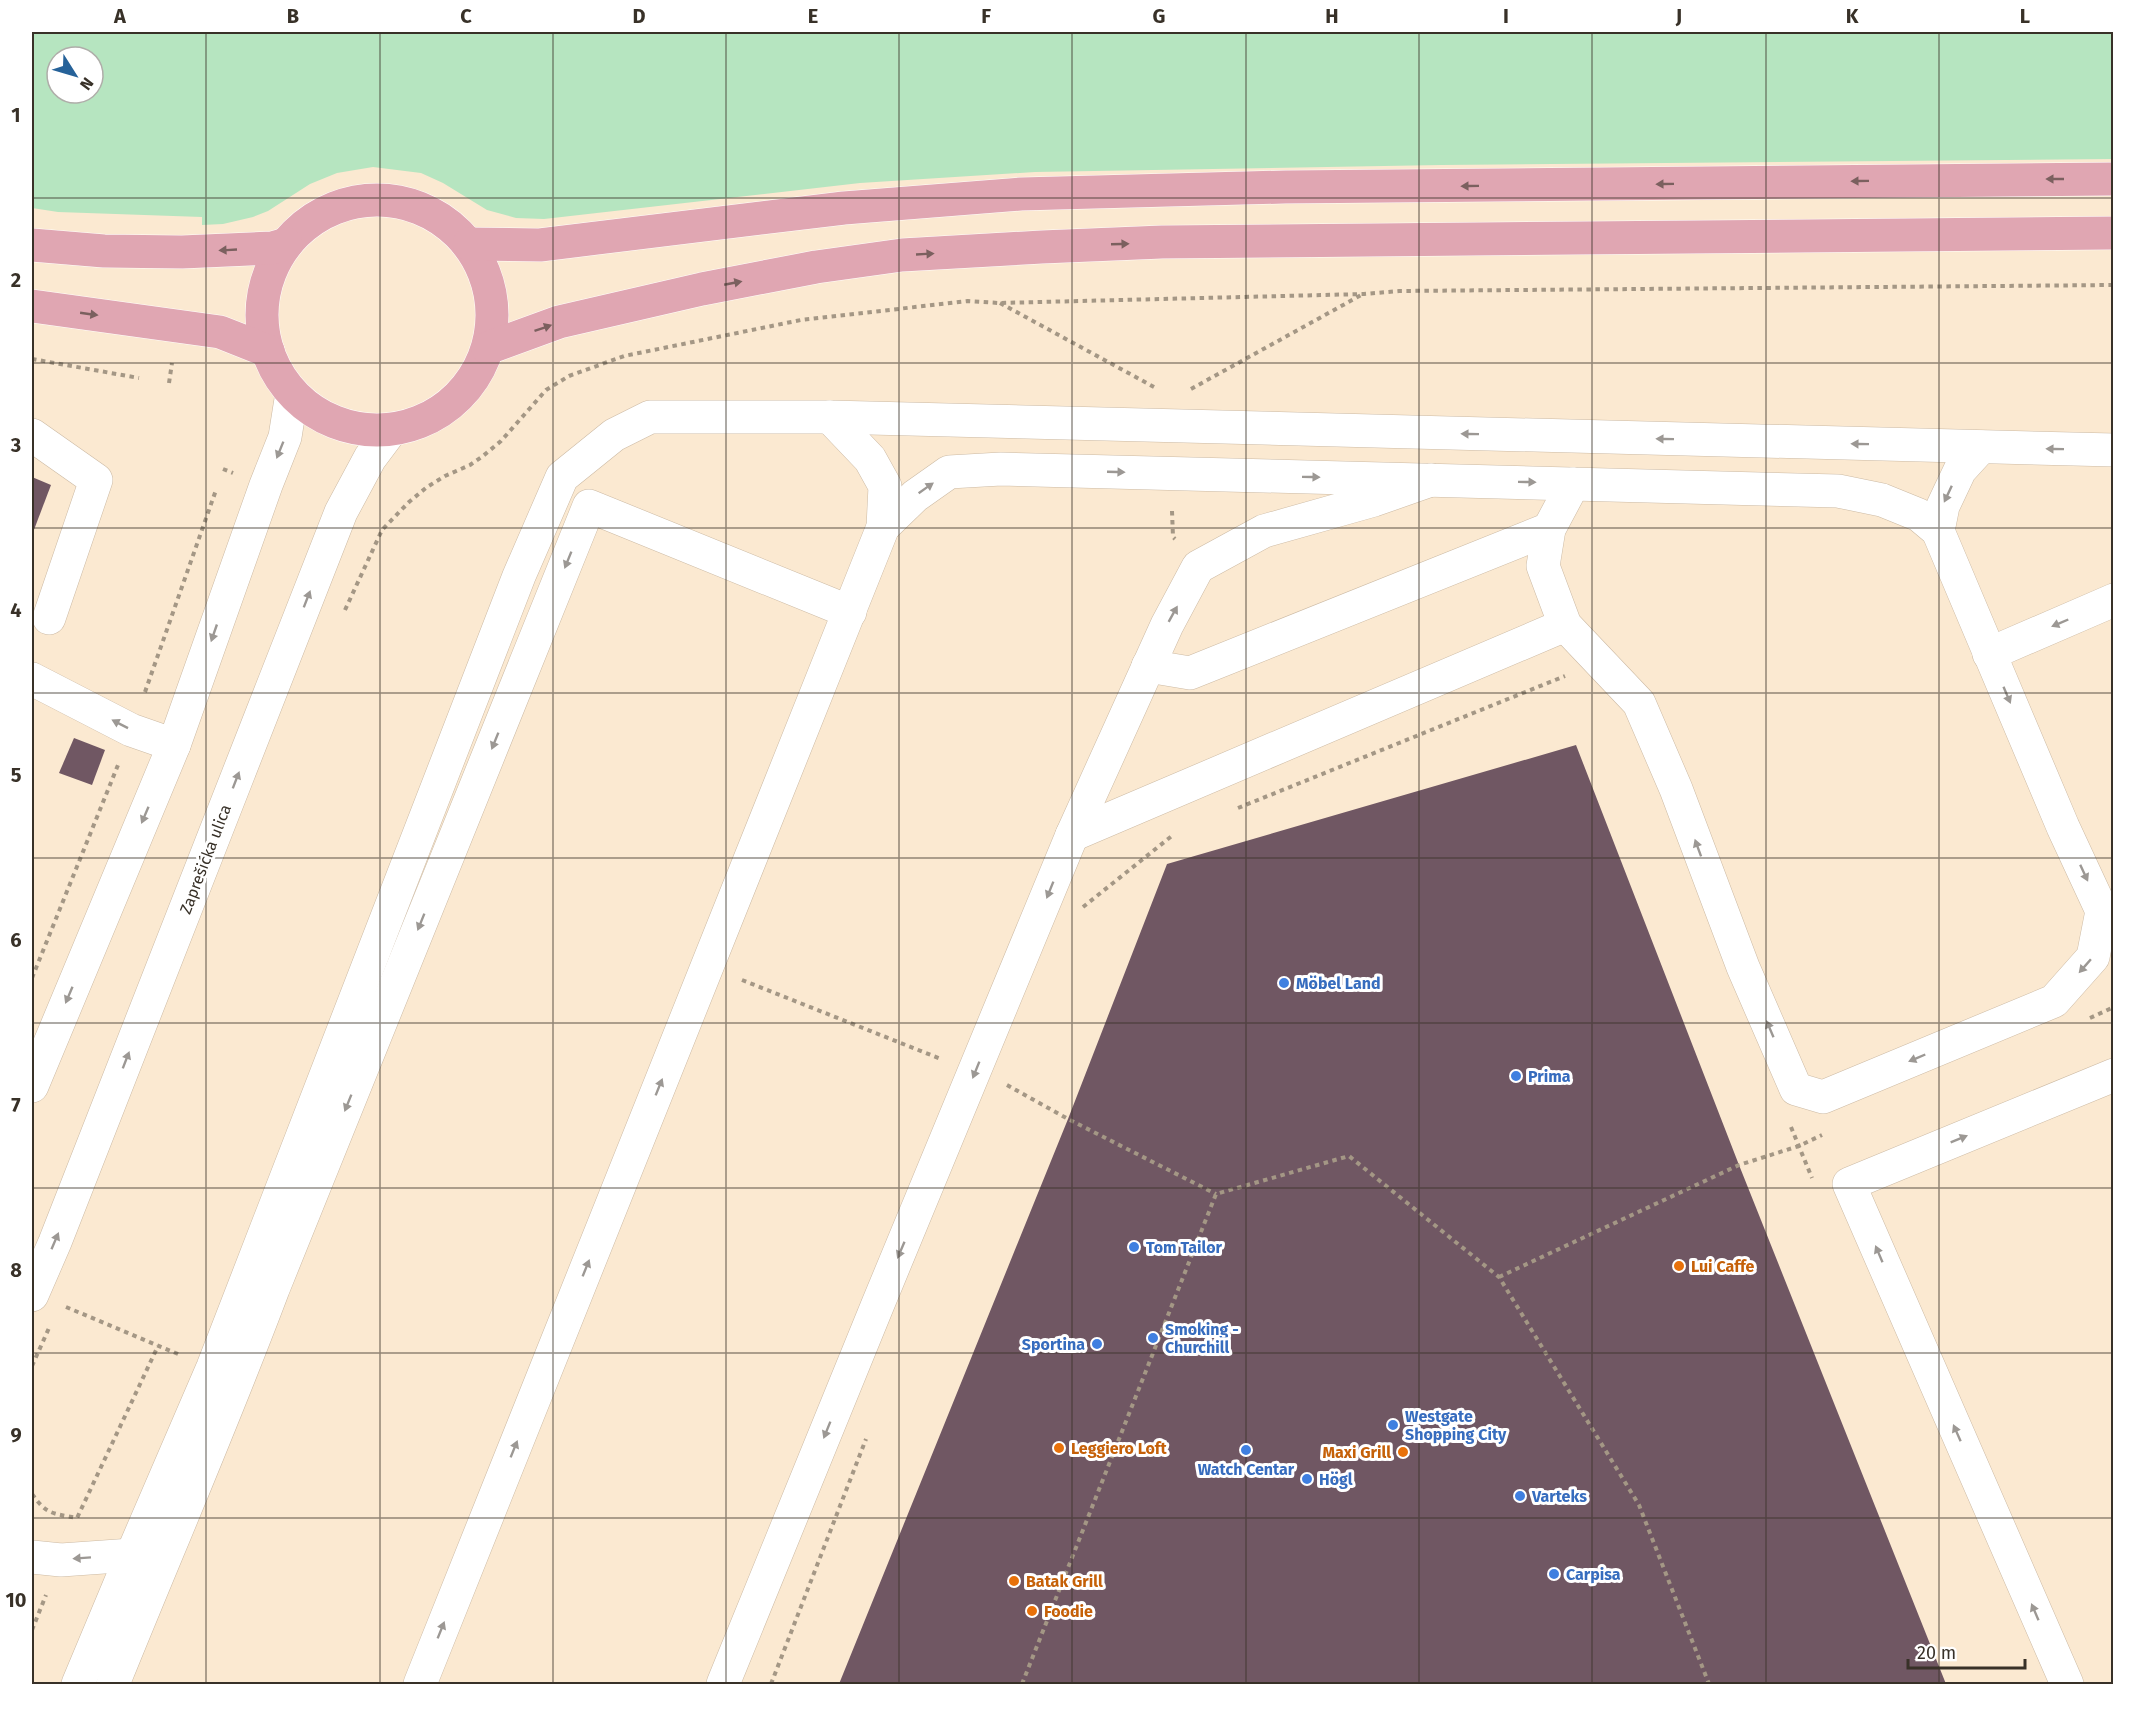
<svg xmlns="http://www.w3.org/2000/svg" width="2145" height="1716" viewBox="0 0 2145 1716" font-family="'Fira Sans',sans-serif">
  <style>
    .green { fill: #b6e5c0; fill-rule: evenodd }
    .building { fill: #705763 }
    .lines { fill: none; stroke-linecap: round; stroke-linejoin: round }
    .minor-casing { stroke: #ccbaa4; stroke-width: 34 }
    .major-casing { stroke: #fff; stroke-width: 34 }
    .path { stroke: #a49785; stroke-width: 4; stroke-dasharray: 4.5 4.5; stroke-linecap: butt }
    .minor { stroke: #fff; stroke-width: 33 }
    .major { stroke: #e0a6b2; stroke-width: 33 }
    .oneway { fill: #7b605f }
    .oneway2 { fill: #9c9894 }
    .grid { fill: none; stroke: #383128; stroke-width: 1.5; stroke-opacity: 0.55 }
    .shop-dot { fill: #3f7fe0; stroke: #fff; stroke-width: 2 }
    .food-dot { fill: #e8710a; stroke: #fff; stroke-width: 2 }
    .labels { text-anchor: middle; stroke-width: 6; stroke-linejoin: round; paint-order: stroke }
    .street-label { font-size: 16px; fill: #383128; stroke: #fff }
    .shop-label { font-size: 16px; font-weight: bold; fill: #366cbe; stroke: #fff; text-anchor: start }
    .food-label { font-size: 16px; font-weight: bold; fill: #c56008; stroke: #fff; text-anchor: start }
    .neatline { fill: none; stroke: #383128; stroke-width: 2 }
    .grid-label { font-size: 20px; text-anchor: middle; font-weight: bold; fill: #383128 }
  </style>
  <rect width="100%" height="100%" fill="#fbe9d1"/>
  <path class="green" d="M32,32H2113V159L1441,165L1035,172L860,183L544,219L516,218L487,210L443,183L421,173L373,167L337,173L310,184L268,211L253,217L223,224L202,225V217L58,212L32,208ZM57,57H93V93H57Z"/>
  <g class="building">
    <path d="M32,477L51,485L32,535Z"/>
    <path d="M74,738L105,750L92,785L59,773Z"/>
    <path d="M1576,745L1739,1165L1946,1684H839L1068,1119L1167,864Z"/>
  </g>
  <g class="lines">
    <g class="minor-casing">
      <g id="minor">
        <path d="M32,435L96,480L49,618"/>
        <path d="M1981,447L1960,470L1943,506L1938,531L2063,827L2102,911L2114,924"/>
        <path d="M1573,484L1549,529L1543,566L1565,625L1639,703L1676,789L1743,967L1796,1089L1823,1097L2054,1001L2093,957L2102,911L2114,907"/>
        <path d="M883,527L915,496L949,472L1001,469L1838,491L1882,500L1919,515L1938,531"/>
        <path d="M1989,654L2114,600"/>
        <path d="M1148,666L1190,673L1549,529"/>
        <path d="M32,679L131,730L174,745"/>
        <path d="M1072,835L1565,625"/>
        <path d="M32,1086L174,745L266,485L285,437L292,393"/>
        <path d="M32,1295L55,1242L341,512L370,458L391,430"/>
        <path d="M32,1557L61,1560L132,1555"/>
        <path d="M78,1684L132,1555L213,1367L519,576L562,477L614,435L650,417H830L2114,450"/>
        <path d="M113,1684C166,1553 223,1422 273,1289L589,506L850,612"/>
        <path d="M420,1684L883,527L885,486L870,459L830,417"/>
        <path d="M723,1684L878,1304L1072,835L1167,625L1198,567L1264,531L1374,500L1431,480"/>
        <path d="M2067,1684L1849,1184L2114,1075"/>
      </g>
    </g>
    <g class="major-casing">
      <g id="major">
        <circle cx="377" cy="315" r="115"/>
        <path d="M469,244L540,245L844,208L1021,194L1285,187L2114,179"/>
        <path d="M32,245L104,251L182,252L272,248L286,244"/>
        <path d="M32,306L220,332L268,351"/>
        <path d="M488,348L559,322L702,289L816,267L902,255L1042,247L1162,242L2114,233"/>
      </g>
    </g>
    <g class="path">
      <path d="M1000,303L1154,387"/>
      <path d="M32,359L139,378"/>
      <path d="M169,383L172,363"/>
      <path d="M1191,389L1363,294"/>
      <path d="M223,469L233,473"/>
      <path d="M1172,511L1173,537L1175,539"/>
      <path d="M345,610L382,530L409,502L427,487L445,476L470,465L483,456L501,441L546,390L569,376L624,356L801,320L968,301L999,303L1364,294L1399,291L2114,285"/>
      <path d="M145,692L216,490"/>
      <path d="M1238,808L1565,676"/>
      <path d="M1083,907L1173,835"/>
      <path d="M32,978L118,765"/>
      <path d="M742,980L941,1059"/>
      <path d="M2090,1018L2114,1007"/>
      <path d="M1007,1085L1068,1119L1216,1194"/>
      <path d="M1791,1127L1812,1178"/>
      <path d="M1499,1277L1739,1165L1799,1146L1822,1135"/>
      <path d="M66,1307L178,1354"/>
      <path d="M32,1366L49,1328"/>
      <path d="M32,1494C47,1515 52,1513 77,1518L158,1346"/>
      <path d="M32,1630L46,1595"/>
      <path d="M771,1684L866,1439"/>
      <path d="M1022,1684L1216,1194L1349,1156L1499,1277L1639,1505L1709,1684"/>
    </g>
    <use href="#minor" class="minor"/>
    <use href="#major" class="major"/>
  </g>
  <defs><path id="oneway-solid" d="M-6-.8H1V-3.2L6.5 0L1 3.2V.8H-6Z" transform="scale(1.5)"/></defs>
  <g class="oneway">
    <use href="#oneway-solid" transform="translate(2055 179) rotate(180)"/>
    <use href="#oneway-solid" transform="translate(1860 181) rotate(179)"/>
    <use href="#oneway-solid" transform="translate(1665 184) rotate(179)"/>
    <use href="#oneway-solid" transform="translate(1470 186) rotate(179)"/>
    <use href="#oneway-solid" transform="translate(1120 244) rotate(-2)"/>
    <use href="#oneway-solid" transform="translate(228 250) rotate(177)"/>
    <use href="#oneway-solid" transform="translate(925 254) rotate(-3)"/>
    <use href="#oneway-solid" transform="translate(733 283) rotate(-11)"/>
    <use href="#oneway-solid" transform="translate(89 314) rotate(8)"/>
    <use href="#oneway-solid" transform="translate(543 328) rotate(-19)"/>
  </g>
  <g class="oneway2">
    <use href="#oneway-solid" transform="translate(1470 434) rotate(-179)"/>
    <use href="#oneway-solid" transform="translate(1665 439) rotate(-179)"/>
    <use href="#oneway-solid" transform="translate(1860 444) rotate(-179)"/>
    <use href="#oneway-solid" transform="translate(2055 449) rotate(-179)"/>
    <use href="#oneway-solid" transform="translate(280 450) rotate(112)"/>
    <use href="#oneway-solid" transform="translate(1116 472) rotate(2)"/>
    <use href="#oneway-solid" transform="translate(1311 477) rotate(1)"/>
    <use href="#oneway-solid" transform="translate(1527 482) rotate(1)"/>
    <use href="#oneway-solid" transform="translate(926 488) rotate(-35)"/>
    <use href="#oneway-solid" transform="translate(1948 494) rotate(115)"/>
    <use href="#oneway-solid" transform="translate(568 560) rotate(112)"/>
    <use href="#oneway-solid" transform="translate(307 599) rotate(-69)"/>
    <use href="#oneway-solid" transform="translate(1173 614) rotate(-61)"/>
    <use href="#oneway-solid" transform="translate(2060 623) rotate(157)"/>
    <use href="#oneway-solid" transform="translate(214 633) rotate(109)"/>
    <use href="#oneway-solid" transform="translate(2007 695) rotate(67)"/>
    <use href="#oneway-solid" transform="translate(120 724) rotate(-153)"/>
    <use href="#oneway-solid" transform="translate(495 741) rotate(112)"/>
    <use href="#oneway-solid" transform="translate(236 780) rotate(-69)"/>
    <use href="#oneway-solid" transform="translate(145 815) rotate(113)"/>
    <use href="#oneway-solid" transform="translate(1698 848) rotate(-110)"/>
    <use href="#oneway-solid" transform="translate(2084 873) rotate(65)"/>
    <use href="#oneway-solid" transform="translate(1050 890) rotate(112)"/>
    <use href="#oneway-solid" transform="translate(421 922) rotate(112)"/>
    <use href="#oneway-solid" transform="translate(2085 966) rotate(131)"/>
    <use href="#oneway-solid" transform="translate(69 995) rotate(113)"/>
    <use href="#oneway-solid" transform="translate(1770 1029) rotate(-113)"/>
    <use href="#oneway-solid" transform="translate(1917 1058) rotate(157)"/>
    <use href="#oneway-solid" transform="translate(126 1060) rotate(-69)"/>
    <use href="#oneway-solid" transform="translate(976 1070) rotate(112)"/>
    <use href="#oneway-solid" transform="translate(659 1087) rotate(-68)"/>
    <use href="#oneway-solid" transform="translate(348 1103) rotate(112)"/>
    <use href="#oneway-solid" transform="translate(1959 1139) rotate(-22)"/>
    <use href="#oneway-solid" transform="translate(55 1241) rotate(-67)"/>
    <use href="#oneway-solid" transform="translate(901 1250) rotate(113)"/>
    <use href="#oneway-solid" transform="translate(1879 1254) rotate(-113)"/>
    <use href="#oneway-solid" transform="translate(586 1268) rotate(-68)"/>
    <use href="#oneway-solid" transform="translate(827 1430) rotate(112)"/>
    <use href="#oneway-solid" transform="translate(1957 1433) rotate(-114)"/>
    <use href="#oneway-solid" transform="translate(514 1449) rotate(-68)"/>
    <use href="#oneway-solid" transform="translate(82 1558) rotate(176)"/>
    <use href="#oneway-solid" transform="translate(2035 1612) rotate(-113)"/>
    <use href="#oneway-solid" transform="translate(441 1630) rotate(-68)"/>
  </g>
  <path class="grid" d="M206,32V1684M380,32V1684M553,32V1684M726,32V1684M899,32V1684M1072,32V1684M1246,32V1684M1419,32V1684M1592,32V1684M1766,32V1684M1939,32V1684M32,198H2114M32,363H2114M32,528H2114M32,693H2114M32,858H2114M32,1023H2114M32,1188H2114M32,1353H2114M32,1518H2114"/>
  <g class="shop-dot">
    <circle cx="1284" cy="983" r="6"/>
    <circle cx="1516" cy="1076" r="6"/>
    <circle cx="1134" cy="1247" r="6"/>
    <circle cx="1153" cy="1338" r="6"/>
    <circle cx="1097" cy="1344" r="6"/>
    <circle cx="1393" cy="1425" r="6"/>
    <circle cx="1246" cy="1450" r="6"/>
    <circle cx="1307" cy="1479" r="6"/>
    <circle cx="1520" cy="1496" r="6"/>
    <circle cx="1554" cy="1574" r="6"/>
  </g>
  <g class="food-dot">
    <circle cx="1679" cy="1266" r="6"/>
    <circle cx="1059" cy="1448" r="6"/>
    <circle cx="1403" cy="1452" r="6"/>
    <circle cx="1014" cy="1581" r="6"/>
    <circle cx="1032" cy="1611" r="6"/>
  </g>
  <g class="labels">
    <g class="street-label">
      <text transform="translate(205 859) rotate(-69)" y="6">Zaprešićka ulica</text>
    </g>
    <g class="shop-label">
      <text x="1296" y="989">Möbel Land</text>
      <text x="1528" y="1082">Prima</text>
      <text x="1146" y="1253">Tom Tailor</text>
      <text x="1165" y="1335">Smoking -<tspan x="1165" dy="18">Churchill</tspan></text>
      <text x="1085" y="1350" text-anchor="end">Sportina</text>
      <text x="1405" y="1422">Westgate<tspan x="1405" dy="18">Shopping City</tspan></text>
      <text x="1246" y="1475" text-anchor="middle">Watch Centar</text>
      <text x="1319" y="1485">Högl</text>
      <text x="1532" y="1502">Varteks</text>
      <text x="1566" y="1580">Carpisa</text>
    </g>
    <g class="food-label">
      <text x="1691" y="1272">Lui Caffe</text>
      <text x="1071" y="1454">Leggiero Loft</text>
      <text x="1391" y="1458" text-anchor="end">Maxi Grill</text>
      <text x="1026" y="1587">Batak Grill</text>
      <text x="1044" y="1617">Foodie</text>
    </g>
  </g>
  <rect width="2145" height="1716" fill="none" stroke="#ffffff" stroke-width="66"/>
  <g transform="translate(75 75) rotate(127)"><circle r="28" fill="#ffffff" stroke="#afada9" stroke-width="1.5"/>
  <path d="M0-4.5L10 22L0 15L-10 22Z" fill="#266299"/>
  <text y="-9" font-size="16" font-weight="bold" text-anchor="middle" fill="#383128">N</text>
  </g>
  <path d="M1908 1659v9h117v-9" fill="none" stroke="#383128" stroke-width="3"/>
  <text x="1917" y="1659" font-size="18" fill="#383128" stroke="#ffffff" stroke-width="4.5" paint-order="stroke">20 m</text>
  <rect x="33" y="33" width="2079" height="1650" class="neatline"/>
  <g class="grid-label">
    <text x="120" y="23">A</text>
    <text x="293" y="23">B</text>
    <text x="466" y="23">C</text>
    <text x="639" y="23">D</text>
    <text x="813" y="23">E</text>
    <text x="986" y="23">F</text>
    <text x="1159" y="23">G</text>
    <text x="1332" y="23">H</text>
    <text x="1506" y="23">I</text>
    <text x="1679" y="23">J</text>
    <text x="1852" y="23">K</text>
    <text x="2025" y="23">L</text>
    <text x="16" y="122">1</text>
    <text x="16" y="287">2</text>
    <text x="16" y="452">3</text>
    <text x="16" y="617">4</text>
    <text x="16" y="782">5</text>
    <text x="16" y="947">6</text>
    <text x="16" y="1112">7</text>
    <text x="16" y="1277">8</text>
    <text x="16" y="1442">9</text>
    <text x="16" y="1607">10</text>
  </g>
</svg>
